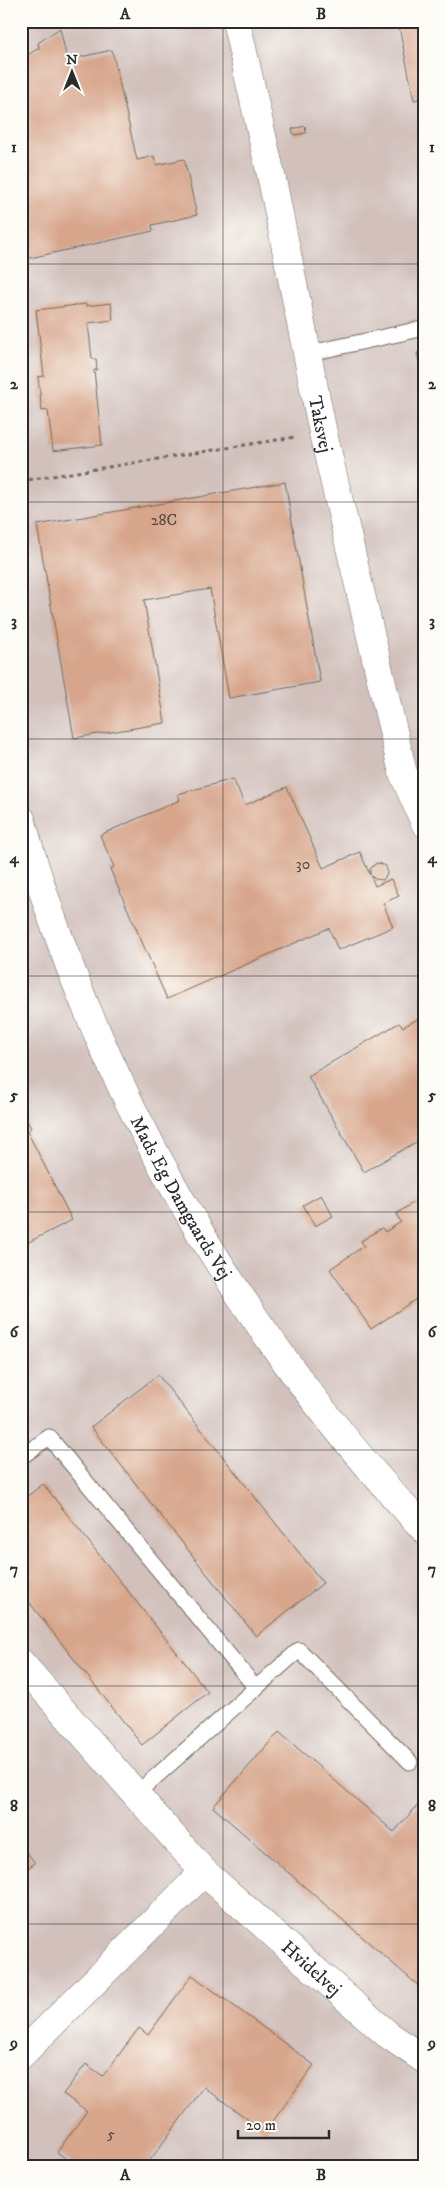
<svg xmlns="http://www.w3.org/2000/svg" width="446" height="2188" viewBox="0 0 446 2188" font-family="'IM FELL DW Pica',serif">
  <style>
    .industrial { fill: #d1c0bc }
    .building { fill: #d7a58b }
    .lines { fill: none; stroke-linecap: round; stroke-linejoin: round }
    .service-casing { stroke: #6f6a5f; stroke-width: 17 }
    .minor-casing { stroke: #6f6a5f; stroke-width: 29 }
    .path { stroke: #6f6a5f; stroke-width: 3; stroke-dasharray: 4 4; stroke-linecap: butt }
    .service { stroke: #fff; stroke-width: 15 }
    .minor { stroke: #fff; stroke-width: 28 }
    .grid { fill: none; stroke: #2b2b2b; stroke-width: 1; stroke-opacity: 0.55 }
    .labels { text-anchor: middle; stroke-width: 4.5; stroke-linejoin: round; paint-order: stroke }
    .number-label { font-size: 16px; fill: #564a43 }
    .street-label { font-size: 19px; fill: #2b2b2b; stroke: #fdfcf7 }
    .neatline { fill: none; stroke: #2b2b2b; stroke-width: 2 }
    .grid-label { font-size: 16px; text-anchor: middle; font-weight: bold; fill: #2b2b2b }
  </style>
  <rect width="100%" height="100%" fill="#fdfcf7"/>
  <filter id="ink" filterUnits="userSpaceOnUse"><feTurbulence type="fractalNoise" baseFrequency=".02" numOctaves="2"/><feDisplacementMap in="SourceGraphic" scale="10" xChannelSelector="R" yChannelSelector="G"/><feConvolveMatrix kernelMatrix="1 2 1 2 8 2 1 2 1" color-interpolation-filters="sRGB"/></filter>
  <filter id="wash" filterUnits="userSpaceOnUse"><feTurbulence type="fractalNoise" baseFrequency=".0096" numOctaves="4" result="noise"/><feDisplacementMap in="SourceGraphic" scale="20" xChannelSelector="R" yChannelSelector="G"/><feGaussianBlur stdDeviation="1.12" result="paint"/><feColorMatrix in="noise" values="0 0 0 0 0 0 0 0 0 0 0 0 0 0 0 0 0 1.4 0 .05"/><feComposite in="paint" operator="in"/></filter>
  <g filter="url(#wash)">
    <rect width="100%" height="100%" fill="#ede0bf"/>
    <rect class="industrial" x="21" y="21" width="404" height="2146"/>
    <g id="blocks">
      <g class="building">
        <path d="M398,21H425V98L414,100Z"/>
        <path d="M60,28L67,60L112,50L137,160L154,156L156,165L184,159L197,215L152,225L153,231L21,260V59L39,48L38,43Z"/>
        <path d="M305,126L306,133L294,135L292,129Z"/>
        <path d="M111,303L113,320L88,323L92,359H96L97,370H94L102,445L53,451L48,410L42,411L38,377L44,376L36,310L86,304V306Z"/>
        <path d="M425,351V386H424L417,353Z"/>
        <path d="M285,482L320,682L229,698L210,589L144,600L165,723L74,738L37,525Z"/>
        <path d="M233,779L245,805L287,787L323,868L360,852L370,875V869L375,864L379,863L386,866L387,874L383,880L375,879L371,876L375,886L391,879L399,896L383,903L393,927L338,950L329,928L167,999L110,869L114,867L100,835L180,800L178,794Z"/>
        <path d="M425,1015V1137L364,1172L308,1076L399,1023L403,1027Z"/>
        <path d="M21,1110L31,1128L27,1131L72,1220L21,1246Z"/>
        <path d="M321,1195L333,1216L315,1226L303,1205Z"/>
        <path d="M425,1195V1300L422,1295L371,1329L330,1269L364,1246L361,1241L382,1228L385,1232L401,1222L396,1214Z"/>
        <path d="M158,1375L323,1583L256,1636L91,1427Z"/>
        <path d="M43,1484L208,1692L142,1745L21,1592V1501Z"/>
        <path d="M279,1732L394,1832L425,1797V1984L421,1988L213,1807Z"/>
        <path d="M21,1845L35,1863L21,1873Z"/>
        <path d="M192,1975L314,2065L265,2132L204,2087L145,2167H77L57,2152L87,2111L63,2094L86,2064L103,2076L139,2028L148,2035Z"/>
      </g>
    </g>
  </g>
  <g filter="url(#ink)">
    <use href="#blocks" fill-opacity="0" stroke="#6f6a5f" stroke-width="1"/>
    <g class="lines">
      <g class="service-casing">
        <g id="service">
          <path d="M306,354L425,328"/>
          <path d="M21,1457L49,1437L256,1688"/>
          <path d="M136,1794L299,1650L410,1762"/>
        </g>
      </g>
      <g class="minor-casing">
        <g id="minor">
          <path id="s1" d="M236,21L273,184L323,433L403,773L425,823"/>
          <path id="s2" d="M21,819C95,1085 237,1329 425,1530"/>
          <path id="s3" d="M21,1663L204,1872L387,2034L425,2060"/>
          <path d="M21,2055L204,1872"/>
        </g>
      </g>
      <path class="path" d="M21,481L295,437"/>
      <use href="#service" class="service"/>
      <use href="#minor" class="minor"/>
    </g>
  </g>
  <path class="grid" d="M223,21V2167M21,264H425M21,502H425M21,739H425M21,976H425M21,1212H425M21,1450H425M21,1686H425M21,1924H425"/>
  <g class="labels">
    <g class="number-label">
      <text x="164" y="525">28C</text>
      <text x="303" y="869">30</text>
      <text x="111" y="2139">5</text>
    </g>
    <g class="street-label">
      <text dy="7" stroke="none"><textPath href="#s1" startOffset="412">Taksvej</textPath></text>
      <text dy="7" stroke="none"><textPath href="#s2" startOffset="412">Mads Eg Damgaards Vej</textPath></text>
      <text dy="7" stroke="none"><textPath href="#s3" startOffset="422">Hvidelvej</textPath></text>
    </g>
  </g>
  <rect width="446" height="2188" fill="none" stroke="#fdfcf7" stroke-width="55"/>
  <g transform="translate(72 72)" stroke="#fdfcf7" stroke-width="4" paint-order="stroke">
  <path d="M0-4L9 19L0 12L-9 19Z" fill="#2b2b2b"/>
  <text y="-8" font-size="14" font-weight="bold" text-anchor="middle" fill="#2b2b2b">N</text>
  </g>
  <path d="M238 2130v8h91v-8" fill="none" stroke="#2b2b2b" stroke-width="2.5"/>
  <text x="246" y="2130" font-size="15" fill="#2b2b2b" stroke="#fdfcf7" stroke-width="4" paint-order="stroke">20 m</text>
  <rect x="28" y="28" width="390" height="2132" class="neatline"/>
  <g class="grid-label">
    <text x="125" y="19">A</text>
    <text x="321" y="19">B</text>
    <text x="14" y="152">1</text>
    <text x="432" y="152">1</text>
    <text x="14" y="389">2</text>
    <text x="432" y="389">2</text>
    <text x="14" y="626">3</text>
    <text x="432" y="626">3</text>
    <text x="14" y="863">4</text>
    <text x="432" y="863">4</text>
    <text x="14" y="1100">5</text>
    <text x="432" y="1100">5</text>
    <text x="14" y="1337">6</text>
    <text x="432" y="1337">6</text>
    <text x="14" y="1574">7</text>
    <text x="432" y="1574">7</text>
    <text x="14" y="1811">8</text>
    <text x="432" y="1811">8</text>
    <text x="14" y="2048">9</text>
    <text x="432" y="2048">9</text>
    <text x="125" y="2180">A</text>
    <text x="321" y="2180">B</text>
  </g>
</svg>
